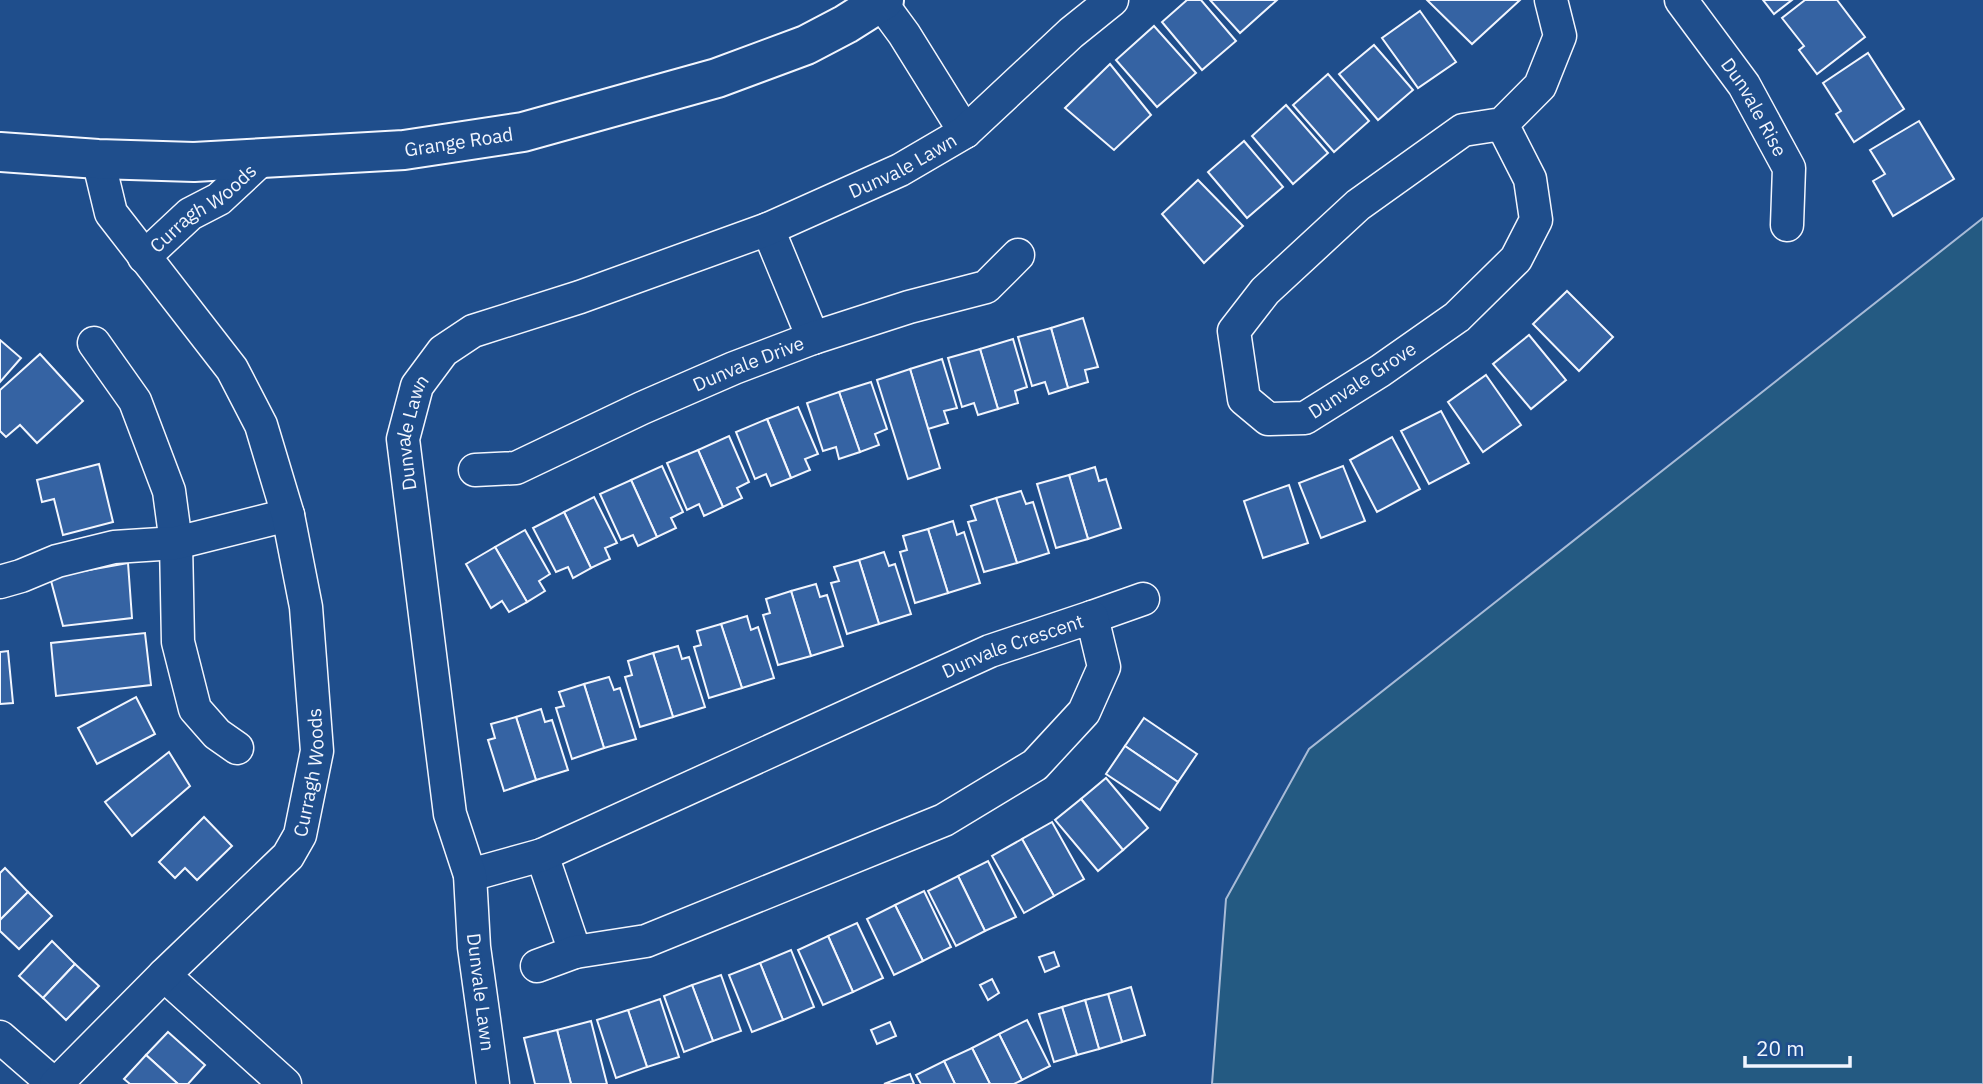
<svg xmlns="http://www.w3.org/2000/svg" width="1983" height="1084" viewBox="0 0 1983 1084" font-family="'IBM Plex Sans',sans-serif">
  <style>
    .green { fill: #245a82; stroke: #a8bbd7; stroke-width: 2 }
    .building { fill: #3563a3; stroke: #f2f6ff; stroke-width: 2 }
    .lines { fill: none; stroke-linecap: round; stroke-linejoin: round }
    .street-casing { stroke: #f2f6ff; stroke-width: 35 }
    .secondary-casing { stroke: #f2f6ff; stroke-width: 42 }
    .street { stroke: #1f4e8c; stroke-width: 32 }
    .secondary { stroke: #1f4e8c; stroke-width: 38 }
    .labels { text-anchor: middle; stroke-width: 5; stroke-linejoin: round; paint-order: stroke }
    .street-label { font-size: 19px; fill: #f2f6ff; stroke: #1f4e8c }
  </style>
  <rect width="100%" height="100%" fill="#1f4e8c"/>
  <path class="green" d="M1983,218V1084H1212L1226,899L1309,749Z"/>
  <g class="building">
    <path d="M1187,0H1201L1236,41L1202,70L1162,22Z"/>
    <path d="M1210,0H1277L1240,33Z"/>
    <path d="M1427,0H1520L1472,44Z"/>
    <path d="M1763,0H1792L1774,14Z"/>
    <path d="M1805,0H1837L1865,37L1817,74L1799,50L1804,46L1782,18Z"/>
    <path d="M1420,11L1456,62L1418,88L1382,38Z"/>
    <path d="M1154,26L1196,73L1157,107L1116,60Z"/>
    <path d="M1374,45L1413,90L1378,120L1339,74Z"/>
    <path d="M1868,53L1904,109L1854,142L1836,114L1841,111L1823,83Z"/>
    <path d="M1110,64L1151,115L1114,150L1065,108Z"/>
    <path d="M1328,74L1369,121L1334,152L1293,105Z"/>
    <path d="M1286,105L1328,153L1293,184L1252,136Z"/>
    <path d="M1919,121L1954,179L1893,216L1873,181L1885,174L1870,150Z"/>
    <path d="M1244,141L1283,187L1247,218L1208,172Z"/>
    <path d="M1198,180L1243,226L1204,263L1162,214Z"/>
    <path d="M1567,291L1613,337L1579,371L1533,324Z"/>
    <path d="M1083,318L1098,367L1085,370L1088,382L1068,388L1051,328Z"/>
    <path d="M1051,328L1068,388L1049,394L1045,382L1032,386L1018,337Z"/>
    <path d="M1529,335L1566,380L1531,409L1493,364Z"/>
    <path d="M1013,339L1027,387L1015,391L1018,403L998,409L980,349Z"/>
    <path d="M0,340L21,358L0,382Z"/>
    <path d="M980,349L998,409L978,415L974,403L962,407L948,358Z"/>
    <path d="M40,354L83,401L37,443L20,425L6,437L0,431V390Z"/>
    <path d="M942,359L957,408L944,411L948,423L928,429L910,369Z"/>
    <path d="M910,369L940,468L908,479L877,380Z"/>
    <path d="M1486,375L1521,425L1483,452L1448,402Z"/>
    <path d="M871,382L887,429L875,434L879,445L860,452L839,392Z"/>
    <path d="M839,392L860,452L839,459L836,447L823,451L807,403Z"/>
    <path d="M798,407L818,454L805,459L810,470L791,478L767,419Z"/>
    <path d="M1441,411L1469,463L1429,484L1401,431Z"/>
    <path d="M767,419L791,478L771,486L766,474L755,479L736,432Z"/>
    <path d="M729,436L749,482L737,488L742,498L723,507L698,450Z"/>
    <path d="M1392,437L1420,489L1377,512L1350,460Z"/>
    <path d="M698,450L723,507L704,516L699,504L687,510L667,463Z"/>
    <path d="M99,464L113,522L63,535L54,499L42,502L37,480Z"/>
    <path d="M662,466L683,512L671,518L676,528L657,537L631,480Z"/>
    <path d="M1343,466L1365,521L1321,538L1299,483Z"/>
    <path d="M1095,467L1099,481L1106,479L1121,528L1088,539L1069,475Z"/>
    <path d="M1069,475L1088,539L1056,548L1037,484Z"/>
    <path d="M631,480L657,537L638,546L633,535L621,540L600,494Z"/>
    <path d="M1289,485L1308,543L1263,558L1244,501Z"/>
    <path d="M1021,491L1026,504L1033,502L1049,553L1017,563L996,498Z"/>
    <path d="M594,497L617,543L605,548L610,559L591,568L564,512Z"/>
    <path d="M996,498L1017,563L984,572L968,522L976,520L971,506Z"/>
    <path d="M564,512L591,568L573,578L568,567L556,572L533,528Z"/>
    <path d="M953,521L957,535L964,532L980,583L948,593L928,529Z"/>
    <path d="M928,529L948,593L915,603L900,552L907,550L903,536Z"/>
    <path d="M525,530L550,574L539,581L545,591L527,602L495,547Z"/>
    <path d="M495,547L527,602L509,612L502,601L491,608L466,564Z"/>
    <path d="M884,552L889,566L895,564L911,614L879,624L859,560Z"/>
    <path d="M859,560L879,624L847,634L831,583L839,581L834,567Z"/>
    <path d="M128,563L132,618L63,626L50,577Z"/>
    <path d="M816,584L820,597L827,595L843,646L811,656L791,591Z"/>
    <path d="M791,591L811,656L778,665L763,615L770,613L766,599Z"/>
    <path d="M747,616L751,630L758,627L774,678L742,688L721,624Z"/>
    <path d="M721,624L742,688L709,698L694,647L701,645L697,631Z"/>
    <path d="M145,633L151,685L56,696L51,643Z"/>
    <path d="M678,646L682,659L689,657L705,707L673,717L653,653Z"/>
    <path d="M8,651L13,703L0,704V652Z"/>
    <path d="M653,653L673,717L640,727L625,677L632,675L628,661Z"/>
    <path d="M609,677L614,690L620,688L636,739L604,748L584,684Z"/>
    <path d="M584,684L604,748L572,759L556,708L564,706L559,692Z"/>
    <path d="M136,697L155,734L97,764L78,728Z"/>
    <path d="M541,709L545,722L552,720L568,770L536,780L516,717Z"/>
    <path d="M516,717L536,780L504,791L488,740L495,738L491,724Z"/>
    <path d="M1144,718L1197,754L1178,782L1125,746Z"/>
    <path d="M1125,746L1178,782L1160,810L1106,774Z"/>
    <path d="M169,752L190,786L132,836L105,802Z"/>
    <path d="M1106,778L1148,828L1123,850L1081,799Z"/>
    <path d="M1081,799L1123,850L1098,871L1055,820Z"/>
    <path d="M204,817L232,846L197,880L185,868L175,878L159,862Z"/>
    <path d="M1052,822L1084,879L1054,896L1022,839Z"/>
    <path d="M1022,839L1054,896L1024,913L992,856Z"/>
    <path d="M988,861L1016,917L985,931L958,876Z"/>
    <path d="M5,868L28,892L0,920V873Z"/>
    <path d="M958,876L985,931L956,946L928,891Z"/>
    <path d="M924,891L951,947L923,961L895,905Z"/>
    <path d="M28,892L52,916L19,949L0,931V920Z"/>
    <path d="M895,905L923,961L894,975L867,919Z"/>
    <path d="M857,923L883,978L853,992L828,936Z"/>
    <path d="M828,936L853,992L823,1005L798,950Z"/>
    <path d="M52,941L75,964L43,998L19,976Z"/>
    <path d="M791,950L814,1007L783,1020L760,963Z"/>
    <path d="M1054,952L1059,966L1045,972L1039,957Z"/>
    <path d="M760,963L783,1020L752,1032L729,975Z"/>
    <path d="M75,964L99,986L66,1020L43,998Z"/>
    <path d="M721,975L741,1031L713,1041L692,985Z"/>
    <path d="M992,979L999,993L988,1000L980,985Z"/>
    <path d="M692,985L713,1041L684,1052L664,996Z"/>
    <path d="M1131,987L1145,1035L1122,1042L1108,994Z"/>
    <path d="M1108,994L1122,1042L1099,1049L1085,1000Z"/>
    <path d="M660,999L679,1057L647,1067L628,1010Z"/>
    <path d="M1085,1000L1099,1049L1077,1055L1062,1007Z"/>
    <path d="M1062,1007L1077,1055L1054,1062L1039,1014Z"/>
    <path d="M628,1010L647,1067L616,1078L597,1020Z"/>
    <path d="M1027,1020L1050,1066L1022,1080L999,1034Z"/>
    <path d="M591,1021L607,1084H571L557,1030Z"/>
    <path d="M890,1022L896,1036L877,1044L871,1030Z"/>
    <path d="M557,1030L571,1084H535L524,1038Z"/>
    <path d="M168,1032L205,1065L188,1084H178L146,1055Z"/>
    <path d="M999,1034L1022,1080L1014,1084H990L972,1048Z"/>
    <path d="M972,1048L990,1084H955L944,1061Z"/>
    <path d="M146,1055L178,1084H130L124,1079Z"/>
    <path d="M944,1061L955,1084H921L916,1075Z"/>
    <path d="M910,1074L914,1084H884Z"/>
  </g>
  <g class="lines">
    <g class="street-casing">
      <g id="street">
        <path d="M879,0L904,34L965,132"/>
        <path id="s1" d="M1681,0L1744,85L1789,168L1787,225"/>
        <path d="M1502,124L1530,179L1536,220L1516,259L1457,317L1380,371L1305,418L1268,419L1244,399L1234,331L1265,291L1358,205L1463,130L1502,124L1540,86L1560,36L1551,0"/>
        <path d="M768,229L813,338"/>
        <path id="s2" d="M144,257L190,214L219,199L263,158"/>
        <path d="M94,343L135,401L169,491L176,543L178,642L195,709L217,734L237,748"/>
        <path id="s3" d="M475,470L516,468L642,408L734,368L813,338L909,307L986,287L1018,255"/>
        <path d="M0,582L21,576L57,561L114,547L176,543L288,515"/>
        <path d="M1092,617L1143,599"/>
        <path d="M542,855L575,952"/>
        <path id="s4" d="M470,875L542,855L990,651L1092,617L1104,667L1084,712L1035,765L944,820L646,941L575,952L537,966"/>
        <path d="M164,975L285,1084"/>
        <path d="M0,1037L54,1084"/>
        <path id="s5" d="M56,1084L164,975L288,856L300,835L317,751L306,607L288,515L261,425L232,369L111,213L98,159"/>
        <path id="s6" d="M493,1084L474,947L470,875L450,814L403,439L417,386L443,351L473,331L580,297L768,229L900,170L965,132L1071,33L1112,0"/>
      </g>
    </g>
    <g class="secondary-casing">
      <g id="secondary">
        <path id="s7" d="M0,152L98,159L194,162L404,150L523,132L717,78L806,45L846,24L884,0"/>
      </g>
    </g>
    <use href="#street" class="street"/>
    <use href="#secondary" class="secondary"/>
  </g>
  <g class="labels">
    <g class="street-label">
      <text dy="7" stroke="none"><textPath href="#s1" startOffset="130">Dunvale Rise</textPath></text>
      <text dy="7" stroke="none"><textPath href="#s7" startOffset="460">Grange Road</textPath></text>
      <text dy="7" stroke="none"><textPath href="#s6" startOffset="1248">Dunvale Lawn</textPath></text>
      <text dy="7" stroke="none"><textPath href="#s2" startOffset="77">Curragh Woods</textPath></text>
      <text dy="7" stroke="none"><textPath href="#s3" startOffset="296">Dunvale Drive</textPath></text>
      <text transform="translate(1362 380) rotate(-33)" y="7">Dunvale Grove</text>
      <text dy="7" stroke="none"><textPath href="#s6" startOffset="660">Dunvale Lawn</textPath></text>
      <text dy="7" stroke="none"><textPath href="#s4" startOffset="590">Dunvale Crescent</textPath></text>
      <text dy="7" stroke="none"><textPath href="#s5" startOffset="413">Curragh Woods</textPath></text>
      <text transform="translate(481 992) rotate(83)" y="7">Dunvale Lawn</text>
    </g>
  </g>
  <path d="M1745 1056v10h105v-10" fill="none" stroke="#f2f6ff" stroke-width="3.5"/>
  <text x="1756" y="1056" font-size="21" fill="#f2f6ff" stroke="#1f4e8c" stroke-width="5" paint-order="stroke">20 m</text>
</svg>
